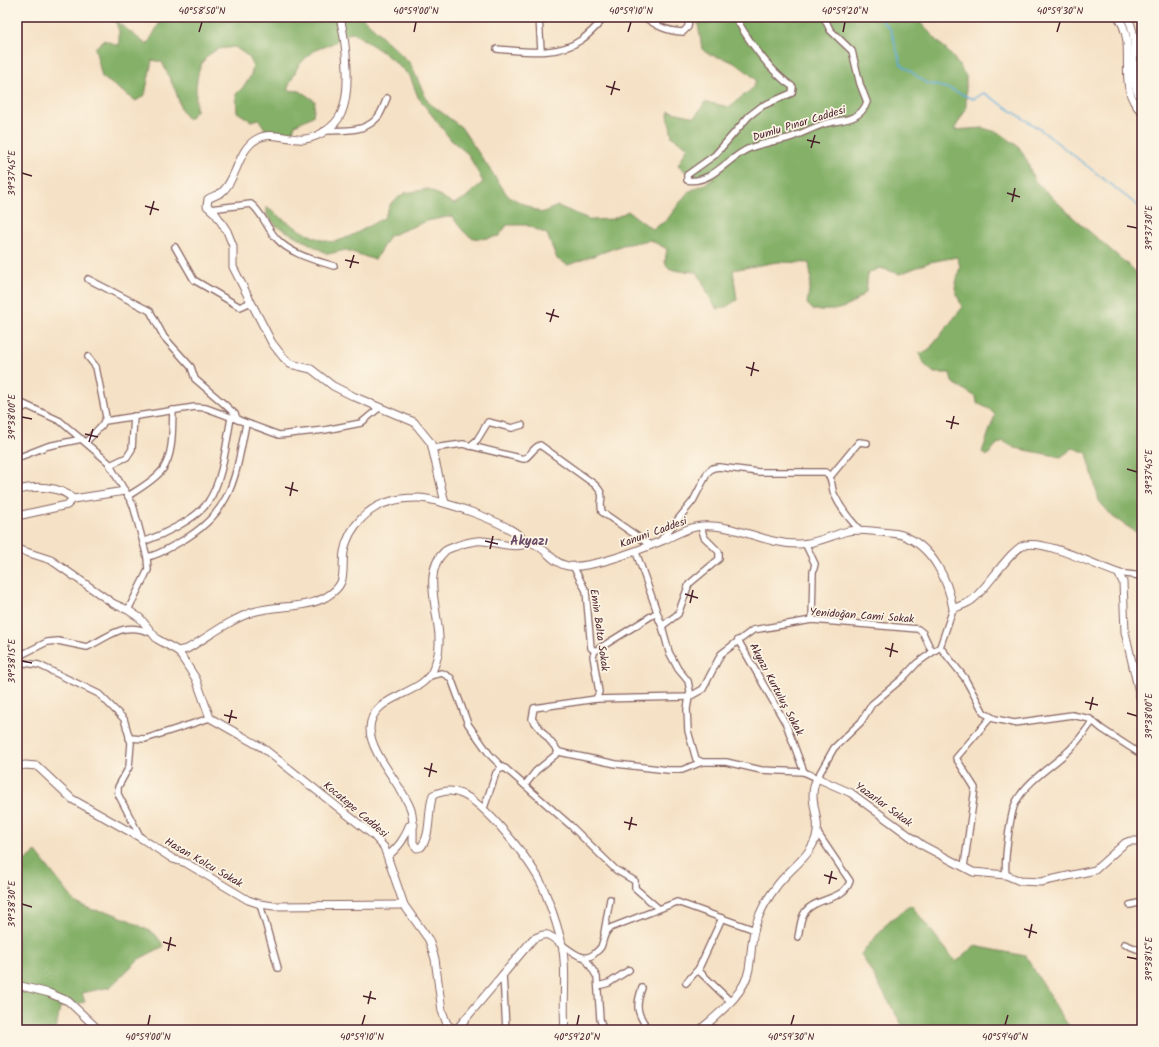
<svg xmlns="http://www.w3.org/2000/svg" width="1159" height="1047" viewBox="0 0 1159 1047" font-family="Kalam,sans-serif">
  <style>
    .forest { fill: #84b068; stroke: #67684a }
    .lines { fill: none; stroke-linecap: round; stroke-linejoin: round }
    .stream { stroke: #61adda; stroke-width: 1.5 }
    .street-casing { stroke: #866361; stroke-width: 8 }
    .secondary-casing { stroke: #866361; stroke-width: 9 }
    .street { stroke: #fff; stroke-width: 5.5 }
    .secondary { stroke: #fff; stroke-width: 7 }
    .ticks { fill: none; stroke: #4a1f2b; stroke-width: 1.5 }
    .labels { text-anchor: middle; stroke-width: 3.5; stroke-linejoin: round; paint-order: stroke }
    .street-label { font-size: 11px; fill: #4a1f2b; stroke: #fcf5e5 }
    .quarter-label { font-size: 13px; font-weight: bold; fill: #6b4a68; stroke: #fcf5e5 }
    .neatline { fill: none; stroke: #4a1f2b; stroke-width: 1.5 }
    .ticks-label { font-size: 10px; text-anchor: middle; fill: #4a1f2b }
  </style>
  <rect width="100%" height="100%" fill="#fcf5e5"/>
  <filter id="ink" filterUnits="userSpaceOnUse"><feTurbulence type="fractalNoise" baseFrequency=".025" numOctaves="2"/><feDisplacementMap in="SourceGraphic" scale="8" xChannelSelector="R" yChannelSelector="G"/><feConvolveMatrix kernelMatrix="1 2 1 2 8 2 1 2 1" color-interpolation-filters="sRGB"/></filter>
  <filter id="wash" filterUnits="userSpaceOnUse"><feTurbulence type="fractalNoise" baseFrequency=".012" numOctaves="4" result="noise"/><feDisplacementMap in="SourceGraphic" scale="16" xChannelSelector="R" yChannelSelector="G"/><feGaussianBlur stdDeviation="0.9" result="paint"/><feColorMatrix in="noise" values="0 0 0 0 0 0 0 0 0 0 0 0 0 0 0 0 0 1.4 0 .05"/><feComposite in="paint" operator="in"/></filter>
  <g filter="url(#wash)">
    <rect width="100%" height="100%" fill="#f5e1c5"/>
    <g class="forest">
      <path d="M163,17H362L410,63L428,102L461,127L508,196L541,213L558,206L591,220L613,219L628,211L652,229L666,221L688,192L715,179L693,178L678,165L688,147L672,137L668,115L669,111L695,117L705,102L729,107L753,88L756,80C748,72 738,64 728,60C718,56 709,57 702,49L697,17H915L953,57L966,76V109L954,130L983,128L1000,133L1019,147L1027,161L1034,180L1075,219L1142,277V536L1113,517L1099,501L1087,453L1073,448L1061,457L1015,448L1003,441L996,445L987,456L982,452L995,415L989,409L977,403L976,397L952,382L950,373H934L923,363L919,353L927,352L962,308L955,288L960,266L957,257L930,262L900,274L880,268L868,273L866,292C846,310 839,311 813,310L807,304L811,277L809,263L777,262L733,270L737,300L724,308L717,309C708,297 705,285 697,272L679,271L668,268L665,262L667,249L650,240L623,245L568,265L557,259L547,234L526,225H507L499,236C471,242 468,239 452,216L427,221L389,236L375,260L346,250L328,254L275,225L267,215V207C280,218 319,246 337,241C353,237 369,225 384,218L391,203L405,193L429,189L454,204L465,198L483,182L468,154L451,140L418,97L410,76L384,53L352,32L331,44L313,51L298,66L287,90L300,91L315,101L313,116L295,125L293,132L266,131L259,119L251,121L237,112L236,94C245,86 258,71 250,59C247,54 239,51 235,47C230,48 223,48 219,49C193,59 196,89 196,111L188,119L182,112L176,92L162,62L152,60L145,95L136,101L102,77L95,48L104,40L119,46V31L115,20L147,45Z"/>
      <path d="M36,852L76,903L93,910L109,912L129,920L155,934L164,946L139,959L110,987L82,993L85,1002L60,1007L56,1030H17V867Z"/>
      <path d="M911,905L956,962L974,946L1026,956L1063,1019L1074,1030H905L861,954L889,921Z"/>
    </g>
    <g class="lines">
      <g class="stream">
        <path d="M879,17L891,30L901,64L926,83L950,89L973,99L984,93L1041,130L1142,209"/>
        <path d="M17,1028L23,1030"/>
      </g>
    </g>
  </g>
  <g filter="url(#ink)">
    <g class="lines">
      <g class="street-casing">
        <g id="street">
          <path d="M539,17L541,51"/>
          <path d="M644,17C657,26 666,31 683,32L688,27L689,17"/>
          <path d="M735,17C749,41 769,71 793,87L792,93L762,106L749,116L715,155L687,175V180C711,185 729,156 750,148C763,143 777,141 789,138C801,134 812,128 824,124C841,119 860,122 867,102L860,84L852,51L830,30L824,17"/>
          <path d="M497,49C524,51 557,57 581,40C590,34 598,25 605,17"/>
          <path d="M324,131C342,130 364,133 377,118C382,113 384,104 387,98"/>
          <path d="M210,209L251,204C262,212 266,227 276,238C290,254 314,260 334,266"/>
          <path d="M175,247L194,280L240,307L251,302"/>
          <path d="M88,279L150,311L164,337L191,367L195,379L223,403L235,414L238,420"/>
          <path d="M17,401L60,421L108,462L133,505L147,557L148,570L128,610"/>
          <path d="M17,411L27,406"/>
          <path d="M105,421L195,407L206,408L279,435L325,430L361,423L379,408"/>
          <path d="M86,442L102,425L106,417L96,367L88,357"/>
          <path d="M470,446L477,440L488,422L512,428L522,425"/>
          <path d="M433,448L463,444L524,459C531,455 533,448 540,445L594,484C608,497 598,498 602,512L650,545"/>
          <path d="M17,458L48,446L82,439"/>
          <path d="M110,465L127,457L132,449L134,416"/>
          <path d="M830,477L859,442L867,443"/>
          <path d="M128,496C139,489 155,480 163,469C174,453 172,428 173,410"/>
          <path d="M660,541L693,501L708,472L713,468L719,467L759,472H825C833,476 831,487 834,494C840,507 850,520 860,530"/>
          <path d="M143,542C162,535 197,519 208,502C223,480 226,444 231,418"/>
          <path d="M805,543L815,564L813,572L812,620"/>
          <path d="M636,552L662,626L669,652L678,669L688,681L690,691L687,709L688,731L696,759L702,762H726L761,770L804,772L817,778L834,748L861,722L872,704L903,678L917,663L940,647L953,609"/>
          <path d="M147,557C159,555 169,548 180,542C233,512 235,478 246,424"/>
          <path d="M573,566L586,591L591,648L595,651L593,656L599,692L596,699"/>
          <path d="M1118,573L1142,576"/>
          <path d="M738,640L786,724L804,772"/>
          <path d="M940,647L964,677L984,713L995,719L1014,723L1072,715L1090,719L1102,729L1142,755"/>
          <path d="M595,651L656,613L662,626L678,614L689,584L719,559V552L704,537L701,526"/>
          <path d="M17,657L47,642L58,641L87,647C113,635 122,621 152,633"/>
          <path d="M17,662L39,665L99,694L124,719L131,743L129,767L118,787V794L141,838"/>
          <path d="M429,676L442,673L451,678L468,724L490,755L503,768"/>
          <path d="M129,738L145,739L210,718"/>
          <path d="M702,762L682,770H668L616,764L559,752L532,719L534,708L596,699L689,697L703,689L721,654L753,630L812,620L918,629L923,633L932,652"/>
          <path d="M525,785L536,771L559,752"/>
          <path d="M484,808L496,773L500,769L505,768L570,825L616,870L635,881V888L658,908"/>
          <path d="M964,867L975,788L956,758L991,717"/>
          <path d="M1006,875C1004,863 1010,810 1017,800C1029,780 1048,769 1065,754C1076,745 1084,732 1093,721"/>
          <path d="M260,904L278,968"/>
          <path d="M1130,905L1142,902"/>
          <path d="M722,918L699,968L700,972L730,1001"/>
          <path d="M604,933L610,899"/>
          <path d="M798,937C800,929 800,918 805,912C816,897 844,901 850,881L817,832"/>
          <path d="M561,944C572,951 583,963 594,954C596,952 599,950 601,947C604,940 603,934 610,928L677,902L755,930"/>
          <path d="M1124,944L1142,951"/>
          <path d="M586,959L597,977L600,1019L603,1030"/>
          <path d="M503,974L506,1030"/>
          <path d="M686,983L699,968"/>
          <path d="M598,986L609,983L629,970"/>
          <path d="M642,988C635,1007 637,1014 649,1030"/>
          <path d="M705,1025L716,1030"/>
        </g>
      </g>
      <g class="secondary-casing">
        <g id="secondary">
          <path d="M340,17C346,42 352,90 341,114C335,127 319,137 305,139C289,141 271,130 257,139C239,148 237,177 224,190C221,194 213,196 208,199L207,206L215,213L227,231L233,246V267L272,343L283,357L290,364L311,369L333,386L355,397L414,422L431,443L445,503"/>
          <path d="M1118,17C1139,45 1114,87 1142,112"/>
          <path d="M1127,17C1143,41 1124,77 1142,100"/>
          <path d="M17,490C34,486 60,485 73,499L67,505L17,516"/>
          <path d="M73,499L125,491"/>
          <path d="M524,541C529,542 534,543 538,546C548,552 555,564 568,566C591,569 642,549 664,540C675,535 688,527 701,526C734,523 766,545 799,544C816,544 832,535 848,531C859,529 870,531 881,532C888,533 896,533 902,535C932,546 948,579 953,609C959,606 967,604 972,600C987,589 1011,548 1025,545C1047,540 1096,566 1118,573L1123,582L1125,632L1142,705"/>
          <path d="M524,541L522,545C509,548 496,542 483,541C476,540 466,543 459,545C455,547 449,548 445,551C420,573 441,616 439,644C439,651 437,660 434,667C425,697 370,693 370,729C370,754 403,786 411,810C414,821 413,832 413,843L417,848L421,847C432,834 427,811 433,795C442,791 450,789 459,793C485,801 532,863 543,887C549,902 555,918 559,933C569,964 562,998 565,1030"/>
          <path d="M17,549L51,560L114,604L128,610L140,618L157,639L178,651L187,649C208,637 229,620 253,612C276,605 305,609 326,597C349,583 341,573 344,552C346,540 353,527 362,518C376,503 397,498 417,498C436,497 516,525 524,541"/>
          <path d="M178,651L196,679L210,718L263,748L373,835L384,847L404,905L429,940L435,959L442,1011L447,1024L454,1030"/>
          <path d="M17,767L25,765L37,766L72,799L141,838L173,859L186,863L248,900L260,904L274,906L404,905"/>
          <path d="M388,856C398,847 405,839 409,826L414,825"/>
          <path d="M17,985L49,993L68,1001L99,1030"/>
          <path d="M456,1030L533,939C548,931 549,935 561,944"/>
          <path d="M700,1030C718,1014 745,994 749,969C752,951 751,933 759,916C763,906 770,895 776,887C788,870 810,857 816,837C822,817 806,801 817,778L851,793L922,845L973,872L1006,875L1020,881L1041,882L1095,870L1125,843L1130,841H1142"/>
        </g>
      </g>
      <use href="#street" class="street"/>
      <use href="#secondary" class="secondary"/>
    </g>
  </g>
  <path class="ticks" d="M199,32L202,22M414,32L416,22M628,32L631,22M843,32L845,22M1057,32L1060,22M606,86L620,90M611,95L615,81M807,140L820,143M811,148L815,135M22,173L32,176M1007,193L1020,197M1012,202L1015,188M145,206L159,210M150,215L154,201M1127,226L1137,228M345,260L359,263M350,268L354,255M546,313L559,317M550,322L554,309M746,367L759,371M751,376L754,362M22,417L32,419M946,421L959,424M951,429L954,416M85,434L98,437M89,442L93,429M1127,469L1137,472M285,487L298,491M290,496L293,482M485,541L498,544M490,549L493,536M685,594L698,598M690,603L693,590M885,648L898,652M890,657L893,643M22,661L32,663M1085,702L1098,705M1090,710L1093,697M1127,713L1137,716M224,715L237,718M229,723L232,710M424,768L437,772M429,777L432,763M624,822L637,825M629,830L632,817M824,875L837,879M829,884L832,871M22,904L32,907M1024,929L1037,933M1029,938L1032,924M163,942L176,946M168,951L171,937M1127,957L1137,959M363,996L376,999M368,1004L371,991M148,1025L150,1015M362,1025L365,1015M577,1025L579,1015M791,1025L794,1015M1005,1025L1008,1015"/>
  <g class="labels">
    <g class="street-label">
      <text transform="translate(799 123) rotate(-17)" y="4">Dumlu Pınar Caddesi</text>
      <text transform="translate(653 532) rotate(-20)" y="4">Kanuni Caddesi</text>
      <text transform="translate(862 615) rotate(4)" y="4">Yenidoğan Cami Sokak</text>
      <text transform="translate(600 630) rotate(82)" y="4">Emin Balta Sokak</text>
      <text transform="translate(777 689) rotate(62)" y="4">Akyazı Kurtuluş Sokak</text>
      <text transform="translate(884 804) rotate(36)" y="4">Yazarlar Sokak</text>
      <text transform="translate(356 809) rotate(40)" y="4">Kocatepe Caddesi</text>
      <text transform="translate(204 862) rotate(30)" y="4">Hasan Kolcu Sokak</text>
    </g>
    <g class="quarter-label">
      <text x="529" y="545">Akyazı</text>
    </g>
  </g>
  <rect width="1159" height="1047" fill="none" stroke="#fcf5e5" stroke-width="44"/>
  <rect x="22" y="22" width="1115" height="1003" class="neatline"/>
  <g class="ticks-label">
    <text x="202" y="14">40°58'50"N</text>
    <text x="416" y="14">40°59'00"N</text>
    <text x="631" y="14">40°59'10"N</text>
    <text x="845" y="14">40°59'20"N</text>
    <text x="1060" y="14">40°59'30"N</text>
    <text transform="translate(11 173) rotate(-90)" y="4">39°37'45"E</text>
    <text transform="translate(1148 228) rotate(-90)" y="4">39°37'30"E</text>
    <text transform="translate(11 417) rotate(-90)" y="4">39°38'00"E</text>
    <text transform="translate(1148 472) rotate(-90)" y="4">39°37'45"E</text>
    <text transform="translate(11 661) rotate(-90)" y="4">39°38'15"E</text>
    <text transform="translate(1148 716) rotate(-90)" y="4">39°38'00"E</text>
    <text transform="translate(11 904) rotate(-90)" y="4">39°38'30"E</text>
    <text transform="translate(1148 959) rotate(-90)" y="4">39°38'15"E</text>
    <text x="148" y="1040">40°59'00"N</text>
    <text x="362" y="1040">40°59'10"N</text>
    <text x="577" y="1040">40°59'20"N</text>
    <text x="791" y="1040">40°59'30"N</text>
    <text x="1005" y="1040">40°59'40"N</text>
  </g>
</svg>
